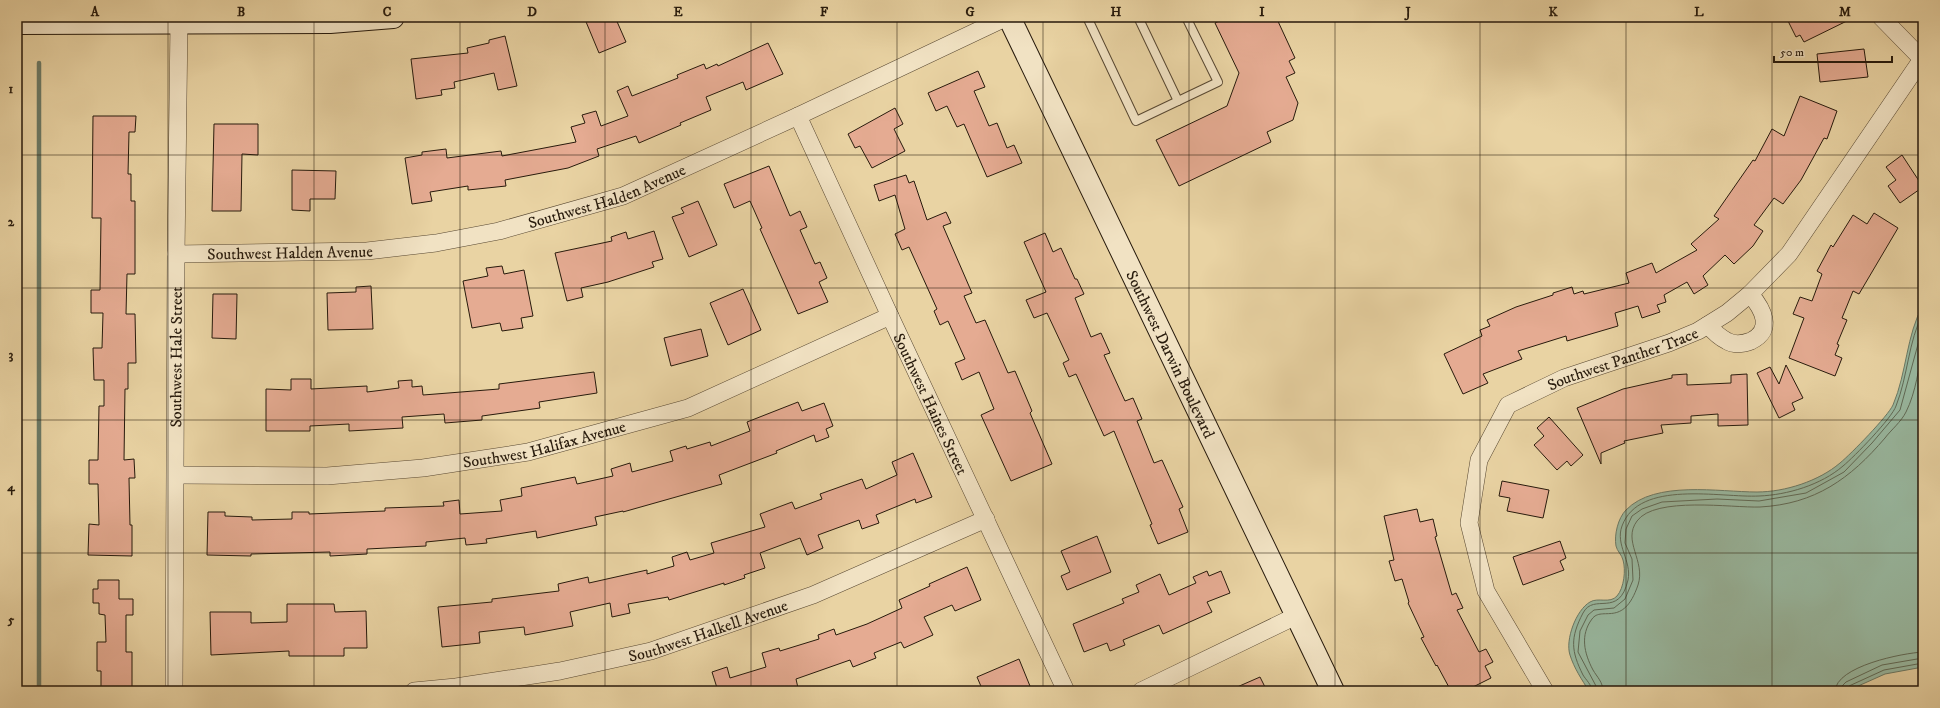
<svg xmlns="http://www.w3.org/2000/svg" width="1940" height="708" viewBox="0 0 1940 708" font-family="'IM FELL DW Pica',serif">
  <style>
    .water { fill: #99b9a1; stroke: #6b7965 }
    .lines { fill: none; stroke-linecap: round; stroke-linejoin: round }
    .shore { stroke: #606a56; stroke-width: 1 }
    .stream { stroke: #6b7965; stroke-width: 4.5 }
    .building { fill: #e5ab92; stroke: #271a0c }
    .lane-casing { stroke: #584832; stroke-width: 10 }
    .street-casing { stroke: #584832; stroke-width: 18 }
    .secondary-casing { stroke: #271a0c; stroke-width: 24 }
    .lane { stroke: #f1e2c3; stroke-width: 8 }
    .street { stroke: #f1e2c3; stroke-width: 17 }
    .secondary { stroke: #f1e2c3; stroke-width: 22 }
    .grid { fill: none; stroke: #271a0c; stroke-width: 1; stroke-opacity: 0.55 }
    .labels { text-anchor: middle; stroke-width: 4; stroke-linejoin: round; paint-order: stroke }
    .street-label { font-size: 16px; fill: #271a0c; stroke: #f1e2c3 }
    .neatline { fill: none; stroke: #271a0c; stroke-width: 1.5 }
    .grid-label { font-size: 13px; text-anchor: middle; font-weight: bold; fill: #271a0c }
  </style>
  <rect width="100%" height="100%" fill="#e9d3a3"/>
  <filter id="stains"><feTurbulence type="fractalNoise" baseFrequency=".005" numOctaves="4"/><feColorMatrix values="0 0 0 0 .2 0 0 0 0 .09 0 0 0 0 .02 0 0 0 .5 -.17"/></filter>
  <radialGradient id="worn" r=".72"><stop offset=".6" stop-color="#630" stop-opacity="0"/><stop offset="1" stop-color="#630" stop-opacity=".3"/></radialGradient>
  <path class="water" d="M1923,305V667L1885,674L1847,691H1589C1582,680 1574,668 1570,655C1565,640 1576,610 1590,602C1598,597 1610,604 1617,596C1624,588 1626,570 1623,560C1622,555 1617,551 1616,546C1614,535 1618,518 1626,510C1655,480 1719,492 1757,492C1785,492 1819,481 1840,463C1851,454 1888,416 1893,405C1907,372 1906,336 1923,305Z"/>
  <g class="lines">
    <g class="shore">
      <path d="M1592,691C1592,685 1586,680 1583,675C1571,651 1570,638 1583,613C1594,592 1619,619 1628,580C1632,561 1615,545 1622,526C1639,479 1721,498 1759,496C1787,495 1821,485 1843,466C1854,457 1892,418 1896,406C1908,376 1908,342 1923,313"/>
      <path d="M1597,691L1596,686L1578,652L1580,631L1588,615L1594,610L1614,608L1625,599L1633,580L1632,559L1625,543L1626,529L1632,516L1642,509L1662,502L1717,499L1759,501L1806,493L1844,472L1872,443L1900,410L1923,326"/>
      <path d="M1603,691C1603,682 1597,677 1593,670C1584,653 1580,635 1592,619C1602,605 1623,629 1638,585C1646,561 1622,541 1637,521C1655,496 1732,508 1760,507C1815,504 1850,479 1885,438C1891,430 1901,422 1906,412C1916,392 1919,367 1923,345"/>
      <path d="M1835,691C1836,666 1903,653 1923,652"/>
      <path d="M1841,691L1842,686L1846,682L1882,665L1923,658"/>
      <path d="M1846,691L1849,686L1884,670L1923,663"/>
    </g>
    <path class="stream" d="M39,691V63"/>
  </g>
  <g class="building">
    <path d="M584,17H615L626,42L599,53Z"/>
    <path d="M1227,17H1276L1295,58L1289,61L1295,73L1286,77L1298,103L1293,120L1267,132L1271,142L1179,186L1156,140L1227,106L1239,73L1215,23Z"/>
    <path d="M1786,17H1855L1804,42L1800,35L1796,37Z"/>
    <path d="M505,36L517,86L498,90L494,73L454,82L455,88L441,90L442,95L416,99L411,59L468,53L467,48L489,43V40Z"/>
    <path d="M768,43L783,74L746,90L743,82L706,97L711,110L680,123L681,125L639,143L636,136L597,149L599,156L568,168L505,180L506,186L468,190V186L430,192L432,201L412,204L405,158L422,155V152L446,149L447,158L501,151L502,156L576,142L571,127L585,123L582,115L596,111L601,126L628,116L617,91L628,86L632,96L678,78L677,75L704,64L706,69L717,64L718,66Z"/>
    <path d="M1864,49L1868,77L1820,82L1817,54Z"/>
    <path d="M978,71L985,87L974,91L989,126L997,123L1007,148L1014,145L1022,163L987,177L964,124L957,127L947,106L936,111L928,93Z"/>
    <path d="M1800,96L1837,111L1827,139L1824,138L1801,180L1783,204L1774,198L1754,225L1763,231L1753,246L1734,264L1725,255L1703,276L1708,285L1694,294L1687,282L1664,295L1666,302L1657,305L1660,312L1642,318L1638,306L1615,313L1618,326L1567,341L1566,336L1518,351L1522,359L1483,374L1488,383L1463,394L1444,354L1482,336L1480,330L1490,326L1487,320L1516,307L1553,295V293L1572,287L1574,294L1583,291L1584,294L1629,283L1626,273L1652,263L1656,273L1697,250L1691,244L1719,219L1714,216L1753,160L1755,161L1772,129L1784,136Z"/>
    <path d="M895,108L903,124L894,129L905,151L872,168L860,146L855,148L848,134Z"/>
    <path d="M93,116H136L135,132H129L128,174H131V201H135V274H127L126,314H135L136,363H128V389H125L124,460L134,459L135,478H129L130,525H132V556L88,555L89,524L99,525L98,484H89V460H98L99,406H104V380H94L93,348H102L103,313H91V290H100L101,218H92Z"/>
    <path d="M214,124H258V155L242,154L241,211H212Z"/>
    <path d="M1902,155L1923,187L1900,203L1888,186L1896,180L1886,167Z"/>
    <path d="M769,166L790,216L800,211L807,227L800,230L815,264L820,262L827,278L819,282L828,302L798,314L760,229L762,228L750,201L734,208L724,184Z"/>
    <path d="M292,170L336,171L335,199H310V211L292,210Z"/>
    <path d="M906,175L909,183L914,181L927,220L946,212L951,223L943,226L972,293L964,296L976,323L985,320L1008,373L1015,371L1032,411L1030,413L1052,464L1011,481L981,415L994,409L979,372L962,380L955,363L965,359L948,321L940,325L934,311L937,309L909,247L902,250L895,234L905,229L895,195L879,201L874,185Z"/>
    <path d="M698,201L717,245L689,257L672,217L684,213L681,208Z"/>
    <path d="M1874,213L1898,228L1859,294L1853,291L1842,318L1847,320L1837,344L1839,345L1835,355L1842,358L1835,376L1789,358L1804,318L1793,314L1800,297L1812,301L1822,274L1817,271L1831,245L1833,247L1853,215L1867,224Z"/>
    <path d="M654,231L663,259L652,262L654,267L608,282L581,288L583,297L567,301L555,253L612,241L611,237L626,232L628,239Z"/>
    <path d="M1045,233L1053,252L1061,248L1075,279H1077L1084,294L1075,298L1091,337L1101,333L1110,353L1104,355L1125,401L1133,398L1142,419L1137,421L1154,463L1162,460L1183,507L1179,509L1188,532L1158,544L1150,525L1152,524L1114,431L1104,436L1076,374L1069,377L1063,363L1069,360L1047,313L1034,318L1026,300L1046,292L1024,242Z"/>
    <path d="M502,266L504,274L524,270L533,316L521,318L523,328L502,331L500,323L472,328L463,281L488,276L486,268Z"/>
    <path d="M371,286L373,329L328,330L327,293L356,292V287Z"/>
    <path d="M743,289L761,330L728,345L710,303Z"/>
    <path d="M213,294H237L236,339L212,338Z"/>
    <path d="M701,329L708,356L671,366L664,338Z"/>
    <path d="M1786,365L1803,398L1792,403L1795,410L1779,418L1757,373L1770,367L1779,384Z"/>
    <path d="M594,372L597,393L539,402L540,408L482,416V420L445,423L444,414L402,417L403,428L349,431V424L310,426V431H266V389L291,390V379H311V389L367,386V392L399,388L398,381L412,380V387L422,386L423,395L499,389V384Z"/>
    <path d="M1687,374V385L1731,383V375L1747,374L1748,425L1718,426V414L1691,416V423L1661,425L1663,433L1624,441L1625,443L1601,453V464L1577,408L1623,389L1672,378V375Z"/>
    <path d="M798,402L802,411L824,403L833,426L826,429L829,437L816,442L814,435L776,451L777,453L719,475L722,484L623,512V511L595,517L597,525L537,538L536,531L486,539L487,543L466,545L465,538L426,542V546L367,549V554L330,556V552L251,554V556L207,555L208,512H225V516L252,517V520L292,519V512H309V514L385,511V508L444,506L443,502L459,500L460,514L502,511L500,500L522,496L521,488L575,477L577,484L613,476L611,469L630,463L632,472L673,461L670,451L686,446L687,449L710,442L711,446L750,431L747,422Z"/>
    <path d="M1549,417L1583,455L1571,466L1567,461L1557,470L1534,445L1544,436L1537,428Z"/>
    <path d="M913,453L932,497L916,503L915,499L876,515L879,523L862,529L859,520L818,535L823,548L807,555L800,538L760,553L765,568L744,575L745,578L724,585V583L669,600L668,597L628,604L630,613L612,617L610,603L570,612L573,626L525,635L524,627L479,632L480,643L442,647L438,607L492,602V599L559,591L558,584L588,577L589,583L647,570V574L674,566L672,557L687,552L690,560L714,553L711,543L765,527L760,514L792,502L795,509L822,499L820,494L862,479L866,489L897,475L892,462Z"/>
    <path d="M1502,481L1549,490L1543,518L1507,511L1510,498L1499,496Z"/>
    <path d="M1417,509L1420,522L1433,519L1437,536L1435,537L1452,595L1456,593L1463,608L1457,610L1479,652L1486,649L1493,662L1485,666L1491,678L1465,691H1451L1437,665L1436,666L1421,638L1424,637L1408,603L1409,602L1402,579L1395,581L1389,561L1394,560L1384,516Z"/>
    <path d="M1097,536L1111,572L1067,590L1061,576L1070,572L1061,551Z"/>
    <path d="M1560,541L1566,558L1560,561L1564,570L1523,585L1513,557Z"/>
    <path d="M967,567L981,600L955,611L952,605L924,617L933,635L904,648L901,642L874,653L876,658L853,667L850,660L796,679L798,688L788,691H718L712,672L727,667L730,678L766,667L762,653L779,648L780,651L819,639L818,635L834,629L836,635L867,624L902,608L899,600L930,586L929,584Z"/>
    <path d="M1207,571L1209,576L1221,571L1230,593L1207,602L1212,612L1163,634L1159,625L1123,640L1125,645L1110,651L1107,643L1084,652L1073,624L1124,603L1122,599L1139,592L1136,585L1160,574L1169,595L1196,583L1193,577Z"/>
    <path d="M98,580H119V599H133V615H126V652H132V691H101V671H97V642H106L105,615L99,614V603H93V589H98Z"/>
    <path d="M287,604H334L335,612L366,611L367,648H344V656H289V651L211,655L210,612H251V623L287,622Z"/>
    <path d="M1019,659L1032,691H983L977,677Z"/>
    <path d="M1260,677L1267,691H1228Z"/>
  </g>
  <g class="lines">
    <g class="lane-casing">
      <g id="lane">
        <path d="M1087,17L1136,121L1218,82L1186,17"/>
        <path d="M1138,17L1178,101"/>
      </g>
    </g>
    <g class="street-casing">
      <g id="street">
        <path d="M1881,17L1923,60"/>
        <path id="s1" d="M798,116L890,316L1066,691"/>
        <path id="s2" d="M176,254L367,251L436,243L499,231L623,196L798,116L1007,17"/>
        <path d="M1708,325C1713,331 1719,337 1727,341C1734,345 1743,344 1751,341C1774,330 1763,309 1750,294"/>
        <path id="s3" d="M176,475L327,476L423,468L528,452L688,408L890,316"/>
        <path id="s4" d="M174,691L176,254L179,22"/>
        <path id="s5" d="M414,691L456,687L560,671L651,651L813,595L986,519"/>
        <path d="M1141,691L1298,615"/>
        <path id="s6" d="M1545,691L1486,591L1469,523L1479,460L1508,405L1564,378L1669,343L1698,331L1727,313L1750,294L1789,254L1922,59"/>
      </g>
    </g>
    <g class="secondary-casing">
      <g id="secondary">
        <path id="s7" d="M1009,17L1333,691"/>
        <path d="M17,23L330,22L393,17"/>
      </g>
    </g>
    <use href="#lane" class="lane"/>
    <use href="#street" class="street"/>
    <use href="#secondary" class="secondary"/>
  </g>
  <path class="grid" d="M168,17V691M314,17V691M460,17V691M605,17V691M751,17V691M897,17V691M1043,17V691M1189,17V691M1335,17V691M1480,17V691M1626,17V691M1772,17V691M17,155H1923M17,288H1923M17,420H1923M17,553H1923"/>
  <g class="labels">
    <g class="street-label">
      <text dy="6" stroke="none"><textPath href="#s2" startOffset="438">Southwest Halden Avenue</textPath></text>
      <text dy="6" stroke="none"><textPath href="#s2" startOffset="114">Southwest Halden Avenue</textPath></text>
      <text dy="6" stroke="none"><textPath href="#s7" startOffset="374">Southwest Darwin Boulevard</textPath></text>
      <text dy="6" stroke="none"><textPath href="#s4" startOffset="334">Southwest Hale Street</textPath></text>
      <text dy="6" stroke="none"><textPath href="#s6" startOffset="436">Southwest Panther Trace</textPath></text>
      <text dy="6" stroke="none"><textPath href="#s1" startOffset="317">Southwest Haines Street</textPath></text>
      <text dy="6" stroke="none"><textPath href="#s3" startOffset="371">Southwest Halifax Avenue</textPath></text>
      <text dy="6" stroke="none"><textPath href="#s5" startOffset="301">Southwest Halkell Avenue</textPath></text>
    </g>
  </g>
  <rect width="1940" height="708" fill="none" stroke="#e9d3a3" stroke-width="44"/>
  <path d="M1774 56v6h118v-6" fill="none" stroke="#271a0c" stroke-width="2"/>
  <text x="1780" y="56" font-size="12" fill="#271a0c" stroke="#f1e2c3" stroke-width="3" paint-order="stroke">50 m</text>
  <rect x="22" y="22" width="1896" height="664" class="neatline"/>
  <g class="grid-label">
    <text x="95" y="16">A</text>
    <text x="241" y="16">B</text>
    <text x="387" y="16">C</text>
    <text x="532" y="16">D</text>
    <text x="678" y="16">E</text>
    <text x="824" y="16">F</text>
    <text x="970" y="16">G</text>
    <text x="1116" y="16">H</text>
    <text x="1262" y="16">I</text>
    <text x="1408" y="16">J</text>
    <text x="1553" y="16">K</text>
    <text x="1699" y="16">L</text>
    <text x="1845" y="16">M</text>
    <text x="11" y="93">1</text>
    <text x="11" y="226">2</text>
    <text x="11" y="359">3</text>
    <text x="11" y="491">4</text>
    <text x="11" y="624">5</text>
  </g>
  <rect width="100%" height="100%" filter="url(#stains)"/>
  <rect width="100%" height="100%" fill="url(#worn)"/>
</svg>
